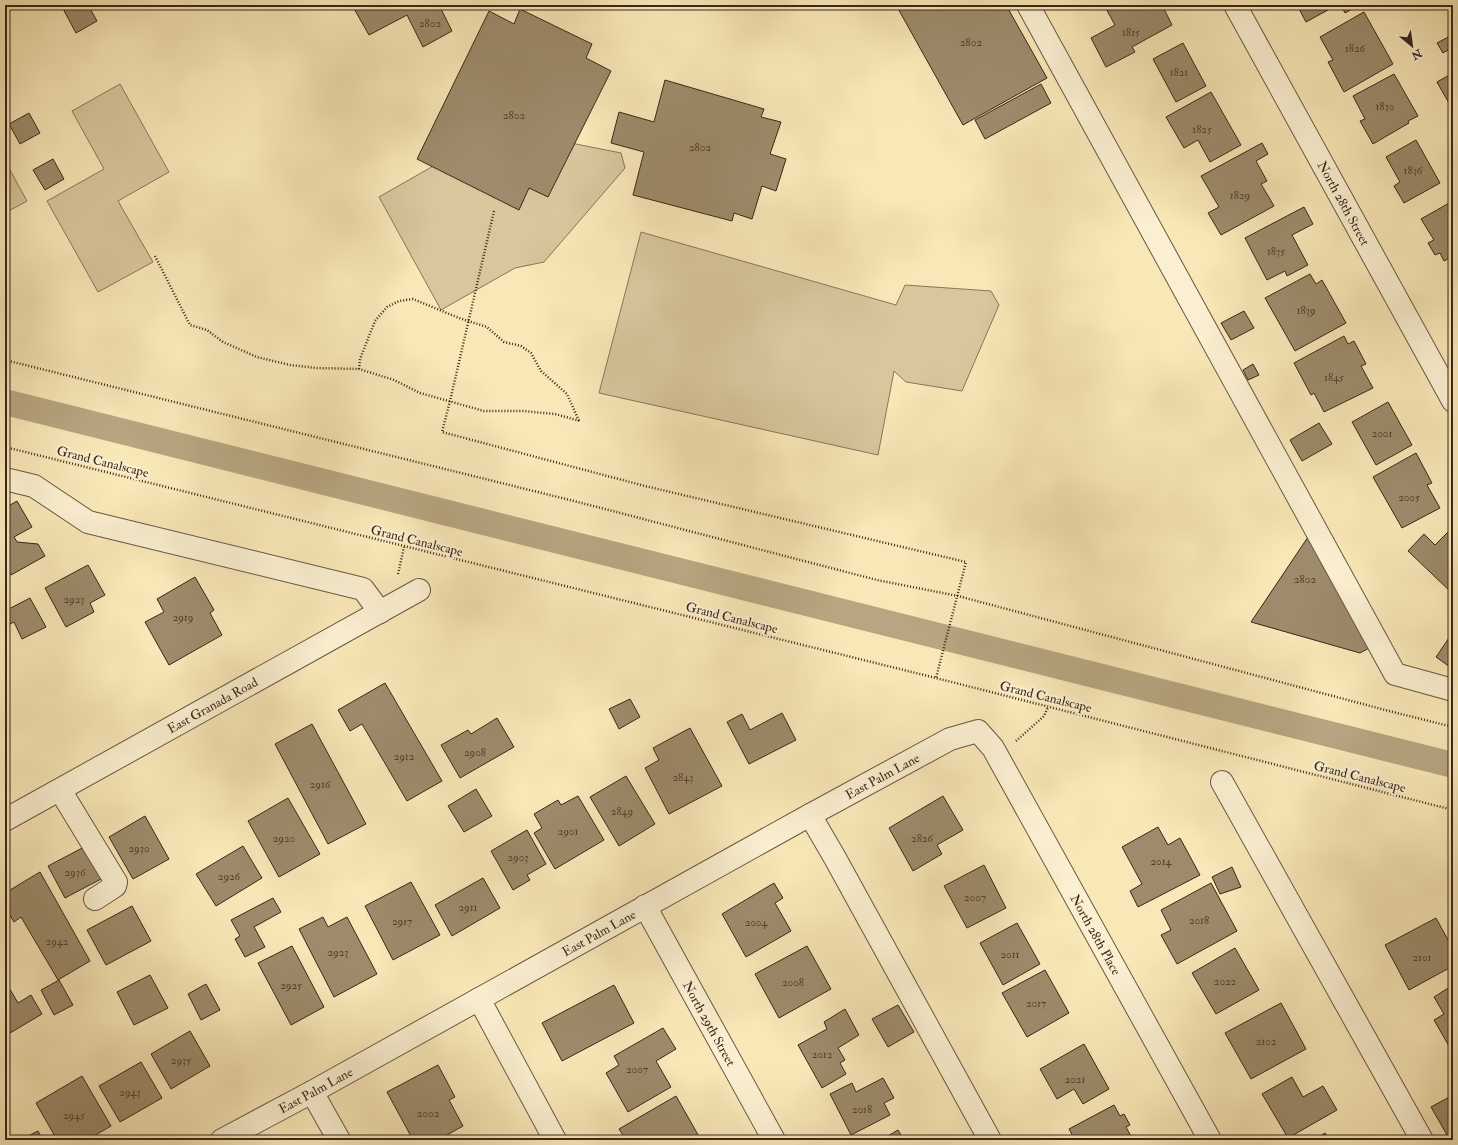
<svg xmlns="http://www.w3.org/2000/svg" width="1458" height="1145" viewBox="0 0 1458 1145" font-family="'IM FELL Double Pica',serif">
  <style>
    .green { fill: #d8c69c; stroke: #89765a }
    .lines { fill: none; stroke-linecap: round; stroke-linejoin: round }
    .canal { stroke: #b7a681; stroke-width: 26 }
    .building { fill: #9d8b6b; stroke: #3a2718 }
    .minor-casing { stroke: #6a5740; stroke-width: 24 }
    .path { stroke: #3a2718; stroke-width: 2.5; stroke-dasharray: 1 2; stroke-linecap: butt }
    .minor { stroke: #faefd0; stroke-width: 22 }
    .labels { text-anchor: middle; stroke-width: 4; stroke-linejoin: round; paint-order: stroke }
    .number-label { font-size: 11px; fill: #53402d }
    .street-label { font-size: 13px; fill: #3a2718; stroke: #faefd0 }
  </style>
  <rect width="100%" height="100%" fill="#f8e7b7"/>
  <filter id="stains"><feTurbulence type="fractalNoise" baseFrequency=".005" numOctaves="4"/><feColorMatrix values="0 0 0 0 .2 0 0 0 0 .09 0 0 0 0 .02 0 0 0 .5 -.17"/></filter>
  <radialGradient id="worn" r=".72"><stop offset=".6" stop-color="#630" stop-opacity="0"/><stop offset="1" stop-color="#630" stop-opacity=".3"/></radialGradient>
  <g class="green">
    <path d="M120,84L169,172L118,201L153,262L98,292L47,201L104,169L72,111Z"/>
    <path d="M546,138L621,153L625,168L544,262L515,268L441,310L379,197L477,141Z"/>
    <path d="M5,161L27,201L5,213Z"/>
    <path d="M641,232L896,305L905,285L991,291L999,305L962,391L906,382L894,371L878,455L599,393Z"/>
  </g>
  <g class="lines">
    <path class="canal" d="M5,402L1453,765"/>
  </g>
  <g class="building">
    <path d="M61,5H88L97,21L76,33Z"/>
    <path d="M352,5H439L452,31L423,47L407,15L369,35Z"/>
    <path d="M896,5H1006L1047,78L963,125Z"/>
    <path d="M1104,5H1162L1172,25L1132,47L1135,52L1106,67L1091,38L1115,25Z"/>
    <path d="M1297,5H1337L1306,22Z"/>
    <path d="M1341,5H1359L1345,13Z"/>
    <path d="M520,9L592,44L586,58L611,71L548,197L529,188L519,210L417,159L489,11L514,24Z"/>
    <path d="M1364,12L1393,64L1344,92L1328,62L1333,60L1320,37Z"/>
    <path d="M1452,35L1453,47L1443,53L1437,43Z"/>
    <path d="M1183,43L1206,86L1176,102L1153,59Z"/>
    <path d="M1453,73V104L1450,105L1437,82Z"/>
    <path d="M1394,74L1418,116L1408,121L1409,123L1373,144L1360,121L1365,119L1353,96Z"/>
    <path d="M665,80L764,109L761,117L781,122L770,154L786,159L776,191L762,186L752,219L734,213L732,221L633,195L644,152L611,143L619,112L654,122Z"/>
    <path d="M1041,84L1051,103L985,139L975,120Z"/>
    <path d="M1211,92L1241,145L1210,162L1198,140L1184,148L1166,117Z"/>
    <path d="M29,113L40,133L20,144L9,124Z"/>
    <path d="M1416,140L1440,183L1404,203L1394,186L1400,182L1386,157Z"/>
    <path d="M1262,143L1268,154L1256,161L1267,181L1261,184L1274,206L1221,235L1208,213L1219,207L1201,176Z"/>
    <path d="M53,159L64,179L45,190L33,170Z"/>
    <path d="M1451,202L1453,206V256L1444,261L1440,253L1435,255L1428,243L1434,240L1421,219Z"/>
    <path d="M1304,207L1313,224L1292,235L1308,265L1287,276L1285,271L1267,280L1245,238Z"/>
    <path d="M1310,274L1316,284L1322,280L1346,323L1295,351L1265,298Z"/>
    <path d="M1244,311L1254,328L1231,340L1221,323Z"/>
    <path d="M1344,336L1348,344L1354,341L1366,364L1361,366L1373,388L1324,412L1314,393L1311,395L1294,363Z"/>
    <path d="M1253,364L1259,375L1248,380L1243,370Z"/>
    <path d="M1388,402L1412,445L1376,465L1352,422Z"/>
    <path d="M1319,423L1332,444L1302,461L1290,440Z"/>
    <path d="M1416,453L1432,483L1427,485L1440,508L1402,528L1373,477Z"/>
    <path d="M17,501L32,527L14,537L17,542L38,544L45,556L11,575L5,565V508Z"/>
    <path d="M1453,527V594L1408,551L1424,534L1435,545Z"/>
    <path d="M1308,537L1369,648L1360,653L1251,622Z"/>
    <path d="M88,565L105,595L90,603L94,612L66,627L45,588Z"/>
    <path d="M195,577L214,610L210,613L222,635L169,665L145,622L164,612L157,599Z"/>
    <path d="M30,598L46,627L22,639L14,622L8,625L5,620V611Z"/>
    <path d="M1453,632V663L1450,667L1436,657Z"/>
    <path d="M385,683L442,781L407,801L362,724L350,731L338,710Z"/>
    <path d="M630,699L640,717L619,729L609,709Z"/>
    <path d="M782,713L796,740L749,764L727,722L742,714L750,730Z"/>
    <path d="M497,718L514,747L460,778L441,745L468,730L471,734Z"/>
    <path d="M312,724L366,824L328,844L275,744Z"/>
    <path d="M690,728L722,786L669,814L645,768L659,760L653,748Z"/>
    <path d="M626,776L655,824L619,846L590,797Z"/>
    <path d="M476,789L492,816L464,832L448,806Z"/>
    <path d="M578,796L604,840L555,869L534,833L542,828L534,814L558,800L561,805Z"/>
    <path d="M943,796L963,830L937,845L942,854L913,871L889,828Z"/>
    <path d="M288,798L320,854L279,877L248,821Z"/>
    <path d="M145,816L169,859L133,879L109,837Z"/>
    <path d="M1158,827L1168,845L1180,838L1200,875L1138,907L1130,891L1142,884L1122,847Z"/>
    <path d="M527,830L546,864L527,875L530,880L513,890L491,851Z"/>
    <path d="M86,846L103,878L65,898L48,866Z"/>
    <path d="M243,846L262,878L216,906L196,874Z"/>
    <path d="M984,865L1006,908L967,928L944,886Z"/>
    <path d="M1232,867L1241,887L1220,894L1212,877Z"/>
    <path d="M40,872L90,961L58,980L21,917L14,922L5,907V893Z"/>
    <path d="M483,878L500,908L452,936L435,905Z"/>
    <path d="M411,882L440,935L393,960L365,906Z"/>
    <path d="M774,883L783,898L775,903L791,931L746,957L722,914Z"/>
    <path d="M1211,883L1237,931L1177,964L1161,935L1171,930L1161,910Z"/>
    <path d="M273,898L281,912L254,927L265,947L245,957L235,939L240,936L231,920Z"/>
    <path d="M132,906L151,941L106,965L87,930Z"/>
    <path d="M323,917L328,927L347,917L377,974L334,997L299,929Z"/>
    <path d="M1436,918L1453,949V966L1409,990L1385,945Z"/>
    <path d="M1017,923L1040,964L1003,985L980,943Z"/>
    <path d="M292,946L324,1007L291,1025L258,963Z"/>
    <path d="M807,946L831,989L779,1018L755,974Z"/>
    <path d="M1235,948L1259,990L1216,1014L1192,973Z"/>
    <path d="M1045,970L1069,1013L1027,1037L1002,993Z"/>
    <path d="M150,975L168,1008L134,1025L117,992Z"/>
    <path d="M59,980L73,1005L54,1015L41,990Z"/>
    <path d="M206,984L220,1010L201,1020L188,994Z"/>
    <path d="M614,985L634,1023L562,1061L542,1023Z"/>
    <path d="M1453,985V1044L1449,1046L1434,1020L1444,1014L1434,997Z"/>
    <path d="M8,986L18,1003L31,995L42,1014L5,1036V988Z"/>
    <path d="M1281,1003L1306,1049L1251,1079L1225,1033Z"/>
    <path d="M898,1005L914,1032L888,1047L872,1019Z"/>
    <path d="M845,1009L859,1035L838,1048L845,1060L840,1063L846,1074L822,1088L798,1045L827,1029L824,1022Z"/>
    <path d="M663,1028L676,1049L656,1061L671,1087L628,1112L606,1073L619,1065L614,1056Z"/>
    <path d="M190,1031L210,1066L171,1089L151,1054Z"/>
    <path d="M1084,1044L1109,1089L1083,1104L1074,1089L1057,1099L1040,1069Z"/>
    <path d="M141,1062L162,1098L120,1122L99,1086Z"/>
    <path d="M438,1065L455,1097L449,1100L463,1126L438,1140H413L387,1092Z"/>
    <path d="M82,1076L111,1126L87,1140H57L36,1103Z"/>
    <path d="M1292,1077L1303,1097L1323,1086L1337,1110L1288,1138L1262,1094Z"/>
    <path d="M883,1078L894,1098L884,1103L890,1115L851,1135L830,1094L852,1083L856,1092Z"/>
    <path d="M1453,1095V1132L1447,1135L1431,1107Z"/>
    <path d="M676,1096L701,1140H626L619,1129Z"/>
    <path d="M1114,1105L1120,1116L1124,1114L1130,1125L1126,1127L1133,1140H1075L1069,1129Z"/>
    <path d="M898,1130L904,1140H881Z"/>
    <path d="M38,1131L43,1140H20Z"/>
    <path d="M1325,1133L1329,1140H1314Z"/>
  </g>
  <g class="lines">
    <g class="minor-casing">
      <g id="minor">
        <path d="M1028,5L1395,674L1453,690"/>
        <path id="s1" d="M1235,5L1453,401"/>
        <path d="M5,479L34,486L88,522L363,589L380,612"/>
        <path d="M1222,782L1422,1140"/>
        <path d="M60,790L116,882L115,886L95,899"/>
        <path d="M810,815L835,858L990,1140"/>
        <path id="s2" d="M5,820L419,590"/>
        <path id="s3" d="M645,906L774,1140"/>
        <path d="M479,999L555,1140"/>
        <path d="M312,1092L339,1140"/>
        <path id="s4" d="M222,1140L312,1092L810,815L950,739L978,731L993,748L1210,1140"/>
      </g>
    </g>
    <g class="path">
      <path d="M553,9L555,5"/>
      <path d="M494,211L450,401L442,432L645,486L966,562L936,678"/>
      <path d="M155,256L190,325L207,330L223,342L257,357L290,365L317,368L359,369L394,380L420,393L484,411H523L555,414L580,421"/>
      <path d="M5,360L578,502L877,580L958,596L1389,711L1453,727"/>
      <path d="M359,369L360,359L375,321L387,307L399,301L413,299L459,318L487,327L504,342L521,346L531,353L541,371L567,394L579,421"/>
      <path d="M5,447L936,678L1453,810"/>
      <path d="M398,574L404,547"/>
      <path d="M1016,741L1044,716L1048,707"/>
    </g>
    <use href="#minor" class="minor"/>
  </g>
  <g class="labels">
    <g class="number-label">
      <text x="430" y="27">2802</text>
      <text x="1131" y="36">1815</text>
      <text x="971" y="46">2802</text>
      <text x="1355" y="52">1826</text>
      <text x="1179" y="76">1821</text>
      <text x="1385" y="110">1830</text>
      <text x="514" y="119">2802</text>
      <text x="1202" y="133">1825</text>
      <text x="700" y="151">2802</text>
      <text x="1413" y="174">1836</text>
      <text x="1240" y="199">1829</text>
      <text x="1276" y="255">1835</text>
      <text x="1306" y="314">1839</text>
      <text x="1334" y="381">1845</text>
      <text x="1382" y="437">2001</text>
      <text x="1409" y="501">2005</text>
      <text x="1305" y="583">2802</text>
      <text x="74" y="603">2923</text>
      <text x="183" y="621">2919</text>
      <text x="475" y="756">2908</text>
      <text x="404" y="760">2912</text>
      <text x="683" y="781">2843</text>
      <text x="320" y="788">2916</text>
      <text x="622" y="815">2849</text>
      <text x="568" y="835">2901</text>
      <text x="284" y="842">2920</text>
      <text x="922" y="842">2826</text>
      <text x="139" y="852">2930</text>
      <text x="518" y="861">2903</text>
      <text x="1161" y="865">2014</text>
      <text x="75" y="876">2936</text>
      <text x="229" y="880">2926</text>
      <text x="975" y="901">2007</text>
      <text x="468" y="911">2911</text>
      <text x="1199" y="924">2018</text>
      <text x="402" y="925">2917</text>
      <text x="756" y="926">2004</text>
      <text x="57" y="945">2942</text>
      <text x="338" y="956">2923</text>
      <text x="1010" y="958">2011</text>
      <text x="1422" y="961">2101</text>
      <text x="1225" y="985">2022</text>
      <text x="793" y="986">2008</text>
      <text x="291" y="989">2925</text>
      <text x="1036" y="1007">2017</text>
      <text x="1266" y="1045">2102</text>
      <text x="822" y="1058">2012</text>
      <text x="181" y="1064">2935</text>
      <text x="637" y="1073">2007</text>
      <text x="1075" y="1083">2021</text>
      <text x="130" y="1096">2943</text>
      <text x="862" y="1113">2018</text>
      <text x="428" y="1117">2002</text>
      <text x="74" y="1119">2945</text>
    </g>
    <g class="street-label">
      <text dy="5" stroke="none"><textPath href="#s1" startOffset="226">North 28th Street</textPath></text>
      <text transform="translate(103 461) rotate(14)" y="5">Grand Canalscape</text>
      <text transform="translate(417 540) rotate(14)" y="5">Grand Canalscape</text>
      <text transform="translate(732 617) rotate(14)" y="5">Grand Canalscape</text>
      <text transform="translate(1046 696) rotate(14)" y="5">Grand Canalscape</text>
      <text dy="5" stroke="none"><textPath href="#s2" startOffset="237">East Granada Road</textPath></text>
      <text dy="5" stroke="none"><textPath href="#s4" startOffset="754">East Palm Lane</textPath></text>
      <text transform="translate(1360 776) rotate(14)" y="5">Grand Canalscape</text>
      <text dy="5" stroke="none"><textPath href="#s4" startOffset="430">East Palm Lane</textPath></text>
      <text dy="5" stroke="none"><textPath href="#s4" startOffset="1096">North 28th Place</textPath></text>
      <text dy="5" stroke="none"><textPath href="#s3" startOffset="134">North 29th Street</textPath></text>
      <text dy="5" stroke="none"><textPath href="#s4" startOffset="106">East Palm Lane</textPath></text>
    </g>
  </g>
  <rect width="1458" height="1145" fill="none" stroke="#f8e7b7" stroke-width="20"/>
  <rect x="6" y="6" width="1446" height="1133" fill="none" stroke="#3a2718" stroke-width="2"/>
  <rect x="10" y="10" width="1438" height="1125" fill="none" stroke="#3a2718"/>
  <g transform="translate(1412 46) rotate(151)" stroke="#faefd0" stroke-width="3" paint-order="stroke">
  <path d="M0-3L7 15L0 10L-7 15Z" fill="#3a2718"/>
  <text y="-6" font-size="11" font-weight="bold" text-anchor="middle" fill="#3a2718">N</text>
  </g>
  <rect width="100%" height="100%" filter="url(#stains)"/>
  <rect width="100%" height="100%" fill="url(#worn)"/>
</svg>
